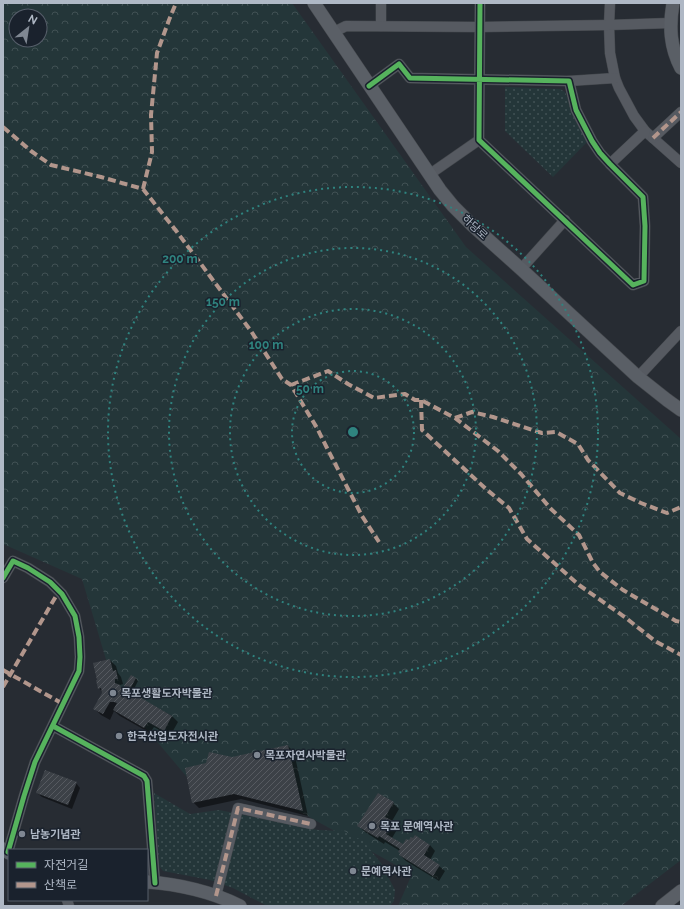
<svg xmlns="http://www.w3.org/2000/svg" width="684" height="909" viewBox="0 0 684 909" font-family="Raleway,'Noto Sans KR',sans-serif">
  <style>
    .forest { fill: url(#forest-crowns); fill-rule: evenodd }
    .park { fill: url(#park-dots) }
    .shadow { fill: #0007 }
    .building { fill: url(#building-hatch) }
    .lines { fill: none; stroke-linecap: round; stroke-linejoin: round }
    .street-casing { stroke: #43474c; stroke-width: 11 }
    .secondary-casing { stroke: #43474c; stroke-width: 14 }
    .street { stroke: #565a61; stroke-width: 10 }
    .secondary { stroke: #5a5f66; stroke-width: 13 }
    .quiet { stroke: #b2968c; stroke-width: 4; stroke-dasharray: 8 4; stroke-linecap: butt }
    .cycleway-casing { stroke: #1a222d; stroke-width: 8 }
    .cycleway { stroke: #56b35d; stroke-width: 5 }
    .ring { fill: none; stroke: #2f837f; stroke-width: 2; stroke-dasharray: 2 4 }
    .poi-dot { fill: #7f8792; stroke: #1a222d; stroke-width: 1.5 }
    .labels { text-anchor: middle; stroke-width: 3; stroke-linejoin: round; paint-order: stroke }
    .street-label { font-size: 11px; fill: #afb8c5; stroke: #1a222d }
    .poi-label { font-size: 11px; font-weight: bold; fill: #afb8c5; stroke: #1a222d; text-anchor: start }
    .centre { fill: #2f837f; stroke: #1a222d; stroke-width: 2 }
    .ring-label { font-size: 12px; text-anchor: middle; font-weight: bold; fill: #2f837f; stroke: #1a222d; stroke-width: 3; stroke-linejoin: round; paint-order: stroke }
  </style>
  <defs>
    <pattern id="forest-crowns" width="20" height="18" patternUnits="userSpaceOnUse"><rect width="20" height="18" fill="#243639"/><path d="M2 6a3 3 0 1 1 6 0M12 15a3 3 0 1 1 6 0" fill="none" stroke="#415154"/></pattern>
    <pattern id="park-dots" width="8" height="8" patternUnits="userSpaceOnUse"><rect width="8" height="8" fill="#243639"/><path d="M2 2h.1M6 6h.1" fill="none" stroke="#415154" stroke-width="1.8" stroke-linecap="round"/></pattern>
    <pattern id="building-hatch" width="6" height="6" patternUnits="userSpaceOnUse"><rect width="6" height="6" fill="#3c4147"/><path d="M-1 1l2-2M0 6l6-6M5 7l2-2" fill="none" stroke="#565a60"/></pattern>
  </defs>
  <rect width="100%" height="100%" fill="#272c33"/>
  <path class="forest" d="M3,3H292L466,247L681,439V860L621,906H398L412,874L259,789H197L116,693L82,579L3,544ZM16,16H40V40H16Z"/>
  <g class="park">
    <path d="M505,87L560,89L565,92L568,99L588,141L553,177L505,131Z"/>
    <path d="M154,793L190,814L219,810L308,828L318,830L344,831L363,841L381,863L395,890L394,901L390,906H267L233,888L210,880L163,871L159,866Z"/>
  </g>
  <g class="shadow">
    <path d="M110,660L116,666L118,673L121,677L123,684L120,685V687L125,692L126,690L172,716L178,722L170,736L154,727L150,733L120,716L114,711L110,720L101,715L95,709L103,693L99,688Z"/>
    <path d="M136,678L138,681L133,691L125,686Z"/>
    <path d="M288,746L294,752L308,816L241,799L199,808L193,802Z"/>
    <path d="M76,783L80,788L72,809L42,797L37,793Z"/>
    <path d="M378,794L393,803L399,809L392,821L398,828L392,838L404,845H430L435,851L430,860L439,866L445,871L439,881L406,861L400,855V851L385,842L384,844L365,832L359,826Z"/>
  </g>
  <g class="building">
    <path d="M110,659L113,671L116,670L118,679H115V683L120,685L122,691L124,692L126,689L172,716L164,731L148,722L144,728L113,710L117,703L114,702H110L103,714L93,709L102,693L101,688L98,689L96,680H97L93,663Z"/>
    <path d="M131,675L136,678L130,689L124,686Z"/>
    <path d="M288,745L303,811L234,794L192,803L185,768L206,763L209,752L232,757Z"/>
    <path d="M45,770L77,782L68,805L36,793Z"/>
    <path d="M378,793L394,802L385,817L393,821L386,834L403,844L406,839L409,840L411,837L413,838L415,835L430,845L424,855L440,865L433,876L399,855L400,853L398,852L400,849L379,836L378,838L357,826Z"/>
  </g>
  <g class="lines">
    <g class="street-casing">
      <g id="street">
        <path d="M381,3V26"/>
        <path d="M610,3L609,25L610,53L615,78L619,88L634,116L645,131L681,163"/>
        <path d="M334,32L346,26L480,27L609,25L670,23"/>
        <path d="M569,81L615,78"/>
        <path d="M369,86L399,64L410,78L569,81L576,110L592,141L600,153L610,164L643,197L645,226L644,281L633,285L479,140L480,3"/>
        <path d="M653,138L681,112"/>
        <path d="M610,164L645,131"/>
        <path d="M430,174L479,140"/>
        <path d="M521,269L565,220"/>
        <path d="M638,377L681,331"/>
        <path d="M3,578L13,561L28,568L50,582L62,594L75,616L79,637L80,657L79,671L35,762L24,796L8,852"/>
        <path d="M53,726L144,776L147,781L155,883"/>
        <path d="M216,896L238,808L311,824"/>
        <path d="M67,900L69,906"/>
      </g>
    </g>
    <g class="secondary-casing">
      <g id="secondary">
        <path d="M314,3L440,190L453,206L472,225L521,269L638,377L667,400L681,410"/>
        <path d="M673,3C669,27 670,47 681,68"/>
        <path d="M3,849L9,853"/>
        <path d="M147,882C178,884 213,892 240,906"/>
        <path d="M662,906L681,891"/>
      </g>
    </g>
    <use href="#street" class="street"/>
    <use href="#secondary" class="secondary"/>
    <g class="quiet">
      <path d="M3,127L31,151L51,165L101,177L143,189L177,232L251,331L282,379L291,385L317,428L327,448L362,516L379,542"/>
      <path d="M653,138L681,112"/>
      <path d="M143,189L152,152L151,115L157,53L169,20L176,3"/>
      <path d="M291,385L328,371L348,384L374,398L405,394L415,400H421L455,418L498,451L521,474L551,509L579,535L593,563L600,572L623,590L676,621L681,622"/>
      <path d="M421,400L422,430L486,489L509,508L527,539L579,585L626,618L655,641L681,655"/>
      <path d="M455,418L472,412L493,417L542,433L556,432L578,444L588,460L620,493L641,503L667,513L681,507"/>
      <path d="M3,670L63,704"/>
      <path d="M3,687L59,591"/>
      <path d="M216,896L238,808L311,824"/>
    </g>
    <g class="cycleway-casing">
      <g id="cycleway">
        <path d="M369,86L399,64L410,78L569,81L576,110L592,141L600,153L610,164L643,197L645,226L644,281L633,285L479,140L480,3"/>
        <path d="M3,578L13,561L28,568L50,582L62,594L75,616L79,637L80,657L79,671L35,762L24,796L8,852"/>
        <path d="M53,726L144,776L147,781L155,883"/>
      </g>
    </g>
    <use href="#cycleway" class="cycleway"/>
  </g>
  <g class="ring">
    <circle cx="353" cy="432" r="61"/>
    <circle cx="353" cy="432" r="123"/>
    <circle cx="353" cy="432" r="184"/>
    <circle cx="353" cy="432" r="245"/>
  </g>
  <g class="poi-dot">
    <circle cx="113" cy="693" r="4"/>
    <circle cx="119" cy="736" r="4"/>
    <circle cx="257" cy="755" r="4"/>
    <circle cx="372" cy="826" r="4"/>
    <circle cx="22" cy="834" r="4"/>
    <circle cx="353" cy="871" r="4"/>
  </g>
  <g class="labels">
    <g class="street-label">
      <text transform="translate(475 227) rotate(43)" y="4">하당로</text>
    </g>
    <g class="poi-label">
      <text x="121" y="697">목포생활도자박물관</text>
      <text x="127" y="740">한국산업도자전시관</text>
      <text x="265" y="759">목포자연사박물관</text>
      <text x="380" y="830">목포 문예역사관</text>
      <text x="30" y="838">남농기념관</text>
      <text x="361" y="875">문예역사관</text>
    </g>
  </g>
  <circle cx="353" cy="432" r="6" class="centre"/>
  <g class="ring-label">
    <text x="180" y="263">200 m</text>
    <text x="223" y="306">150 m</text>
    <text x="266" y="349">100 m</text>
    <text x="310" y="393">50 m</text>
  </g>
  <rect width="684" height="909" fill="none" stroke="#afb8c5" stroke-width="8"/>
  <rect x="8" y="849" width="140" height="52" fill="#1a222d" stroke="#565e6a"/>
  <rect x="16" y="862" width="20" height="6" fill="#56b35d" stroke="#565e6a"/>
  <text x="44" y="869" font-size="12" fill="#afb8c5">자전거길</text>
  <rect x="16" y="882" width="20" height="6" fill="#b2968c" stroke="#565e6a"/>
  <text x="44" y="889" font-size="12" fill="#afb8c5">산책로</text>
  <g transform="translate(28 28) rotate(30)"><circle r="19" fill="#1a222d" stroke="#565e6a"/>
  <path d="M0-3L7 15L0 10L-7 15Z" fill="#7f8792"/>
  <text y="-6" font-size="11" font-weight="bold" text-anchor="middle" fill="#afb8c5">N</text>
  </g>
</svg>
